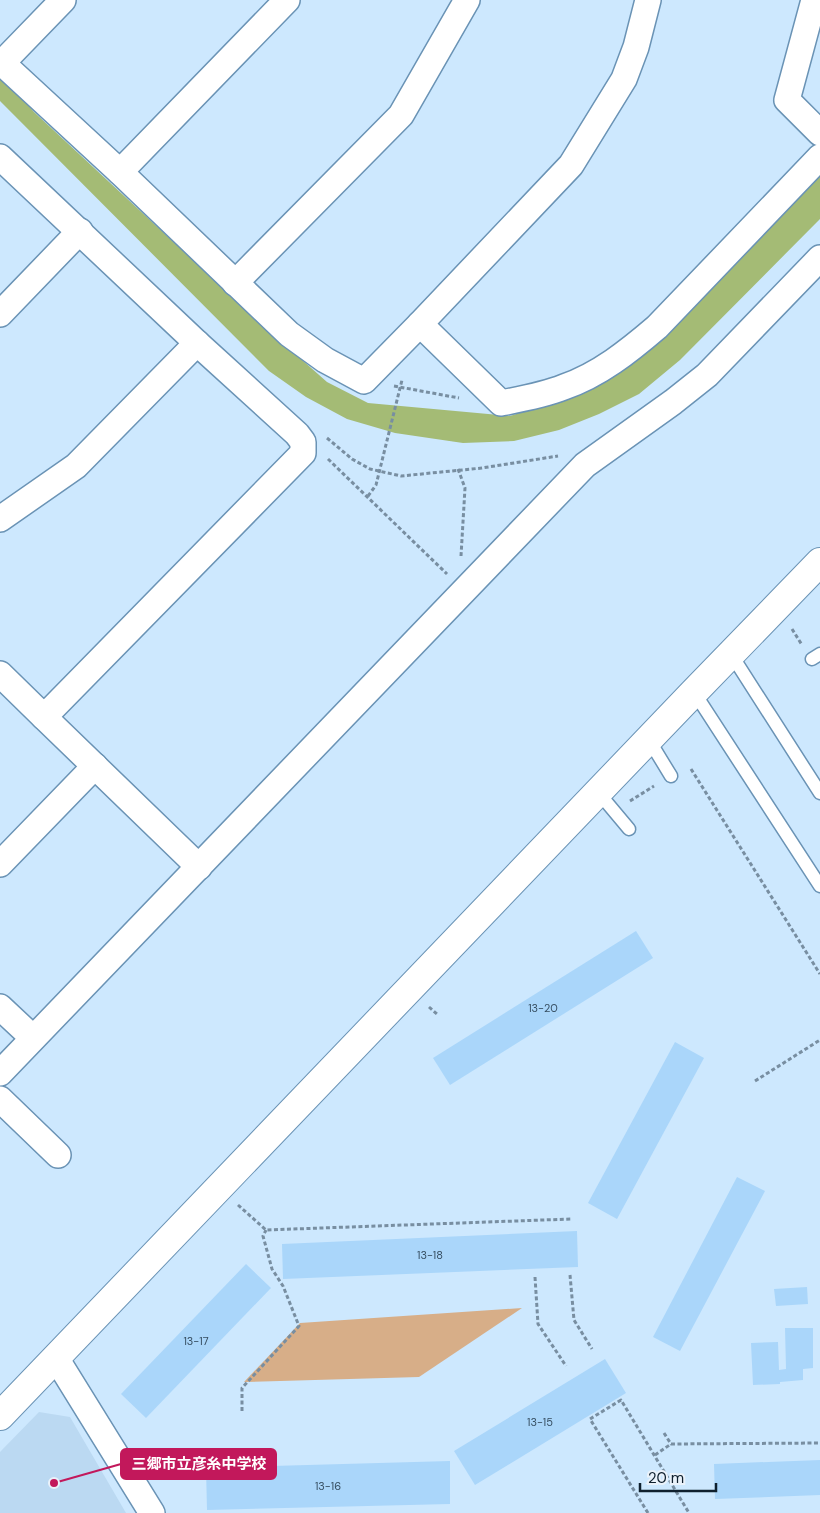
<svg xmlns="http://www.w3.org/2000/svg" width="820" height="1513" viewBox="0 0 820 1513" font-family="'DM Sans','Noto Sans JP',sans-serif">
  <style>
    .built { fill: #bbd9f2 }
    .green { fill: #d7ae88 }
    .water { fill: #a4bb75 }
    .building { fill: #aad6fa }
    .lines { fill: none; stroke-linecap: round; stroke-linejoin: round }
    .service-casing { stroke: #6a93b5; stroke-width: 15 }
    .minor-casing { stroke: #6a93b5; stroke-width: 28 }
    .tertiary-casing { stroke: #6a93b5; stroke-width: 30 }
    .path { stroke: #788ea1; stroke-width: 3; stroke-dasharray: 4 2.5; stroke-linecap: butt }
    .service { stroke: #fff; stroke-width: 12 }
    .minor { stroke: #fff; stroke-width: 25 }
    .tertiary { stroke: #fff; stroke-width: 28 }
    .labels { text-anchor: middle; stroke-width: 4.5; stroke-linejoin: round; paint-order: stroke }
    .number-label { font-size: 11px; fill: #364e61 }
    .leader { fill: none; stroke: #c2185b; stroke-width: 2 }
    .callout-dot { fill: #c2185b; stroke: #eaf2fa; stroke-width: 2 }
    .callout { fill: #c2185b; stroke: #c2185b; stroke-width: 2 }
    .callout-label { font-size: 15px; text-anchor: middle; font-weight: bold; fill: #fff }
  </style>
  <rect width="100%" height="100%" fill="#cde8fe"/>
  <path class="built" d="M39,1412L70,1417L126,1513H0V1452Z"/>
  <path class="green" d="M522,1308L419,1377L244,1382L300,1323Z"/>
  <path class="water" d="M0,73L34,112L267,329L327,382L368,403L510,416L576,395L820,171V219L680,360L639,394L599,414L559,430L514,441L463,443L395,433L347,419L306,397L269,371L0,101Z"/>
  <g class="building">
    <path d="M636,931L653,958L450,1085L433,1058Z"/>
    <path d="M675,1042L704,1058L617,1219L588,1203Z"/>
    <path d="M737,1177L765,1191L680,1351L653,1337Z"/>
    <path d="M577,1231L578,1267L283,1279L282,1244Z"/>
    <path d="M246,1264L271,1288L146,1418L121,1394Z"/>
    <path d="M807,1287L808,1304L776,1306L774,1289Z"/>
    <path d="M785,1328H813V1368L803,1369V1380L780,1382V1384L753,1385L751,1343L778,1342L779,1370L786,1369Z"/>
    <path d="M605,1359L626,1393L475,1485L454,1451Z"/>
    <path d="M820,1460V1495L715,1499L714,1464Z"/>
    <path d="M450,1461V1504L207,1510L206,1468Z"/>
  </g>
  <g class="lines">
    <g class="service-casing">
      <g id="service">
        <path d="M731,654L820,793"/>
        <path d="M812,659L820,654"/>
        <path d="M694,692L820,886"/>
        <path d="M649,740L671,776"/>
        <path d="M598,792L629,829"/>
      </g>
    </g>
    <g class="minor-casing">
      <g id="minor">
        <path d="M63,0L2,63L120,172L289,334L325,360L364,381L420,324L571,165L624,79L636,47L648,0"/>
        <path d="M814,0L787,100L820,133"/>
        <path d="M0,157L197,343L297,434L303,442V453L44,717L0,674"/>
        <path d="M120,172L287,0"/>
        <path d="M235,283L401,115L467,0"/>
        <path d="M0,314L80,231"/>
        <path d="M420,324L501,403C522,399 544,395 564,387C599,375 629,351 657,327L820,157"/>
        <path d="M0,519L76,466L197,343"/>
        <path d="M44,717L199,867"/>
        <path d="M0,864L95,766"/>
        <path d="M0,1007L33,1038"/>
        <path d="M0,1073L585,465L673,402L707,375L820,258"/>
        <path d="M0,1099L58,1155"/>
        <path d="M56,1358L152,1513"/>
      </g>
    </g>
    <g class="tertiary-casing">
      <path id="tertiary" d="M0,1416L694,692L820,562"/>
    </g>
    <g class="path">
      <path d="M394,386L459,398"/>
      <path d="M327,438L352,459L370,469L401,476L482,468L558,456"/>
      <path d="M328,459L447,574"/>
      <path d="M458,469L465,488L461,556"/>
      <path d="M368,496L376,485L402,380"/>
      <path d="M792,629L802,645"/>
      <path d="M691,769L820,974"/>
      <path d="M630,801L654,786"/>
      <path d="M429,1007L438,1015"/>
      <path d="M755,1081L820,1040"/>
      <path d="M238,1205L266,1230L571,1219"/>
      <path d="M570,1275L574,1320L592,1349"/>
      <path d="M535,1277L538,1324L566,1366"/>
      <path d="M242,1411V1388L299,1326L283,1286L272,1269L263,1236L266,1230"/>
      <path d="M664,1433L671,1444L820,1443"/>
      <path d="M655,1455L671,1444"/>
      <path d="M648,1513L590,1419L621,1400L689,1513"/>
    </g>
    <use href="#service" class="service"/>
    <use href="#minor" class="minor"/>
    <use href="#tertiary" class="tertiary"/>
  </g>
  <g class="labels">
    <g class="number-label">
      <text x="543" y="1012">13-20</text>
      <text x="430" y="1259">13-18</text>
      <text x="196" y="1345">13-17</text>
      <text x="540" y="1426">13-15</text>
      <text x="328" y="1490">13-16</text>
    </g>
  </g>
  <path class="leader" d="M54 1483L121 1464"/>
  <circle class="callout-dot" cx="54" cy="1483" r="5"/>
  <rect class="callout" x="121" y="1449" width="155" height="30" rx="5"/>
  <g class="callout-label">
    <text x="199" y="1469">三郷市立彦糸中学校</text>
  </g>
  <path d="M640 1483v8h76v-8" fill="none" stroke="#0f202e" stroke-width="2.5"/>
  <text x="648" y="1483" font-size="15" fill="#0f202e" stroke="#eaf2fa" stroke-width="4" paint-order="stroke">20 m</text>
</svg>
